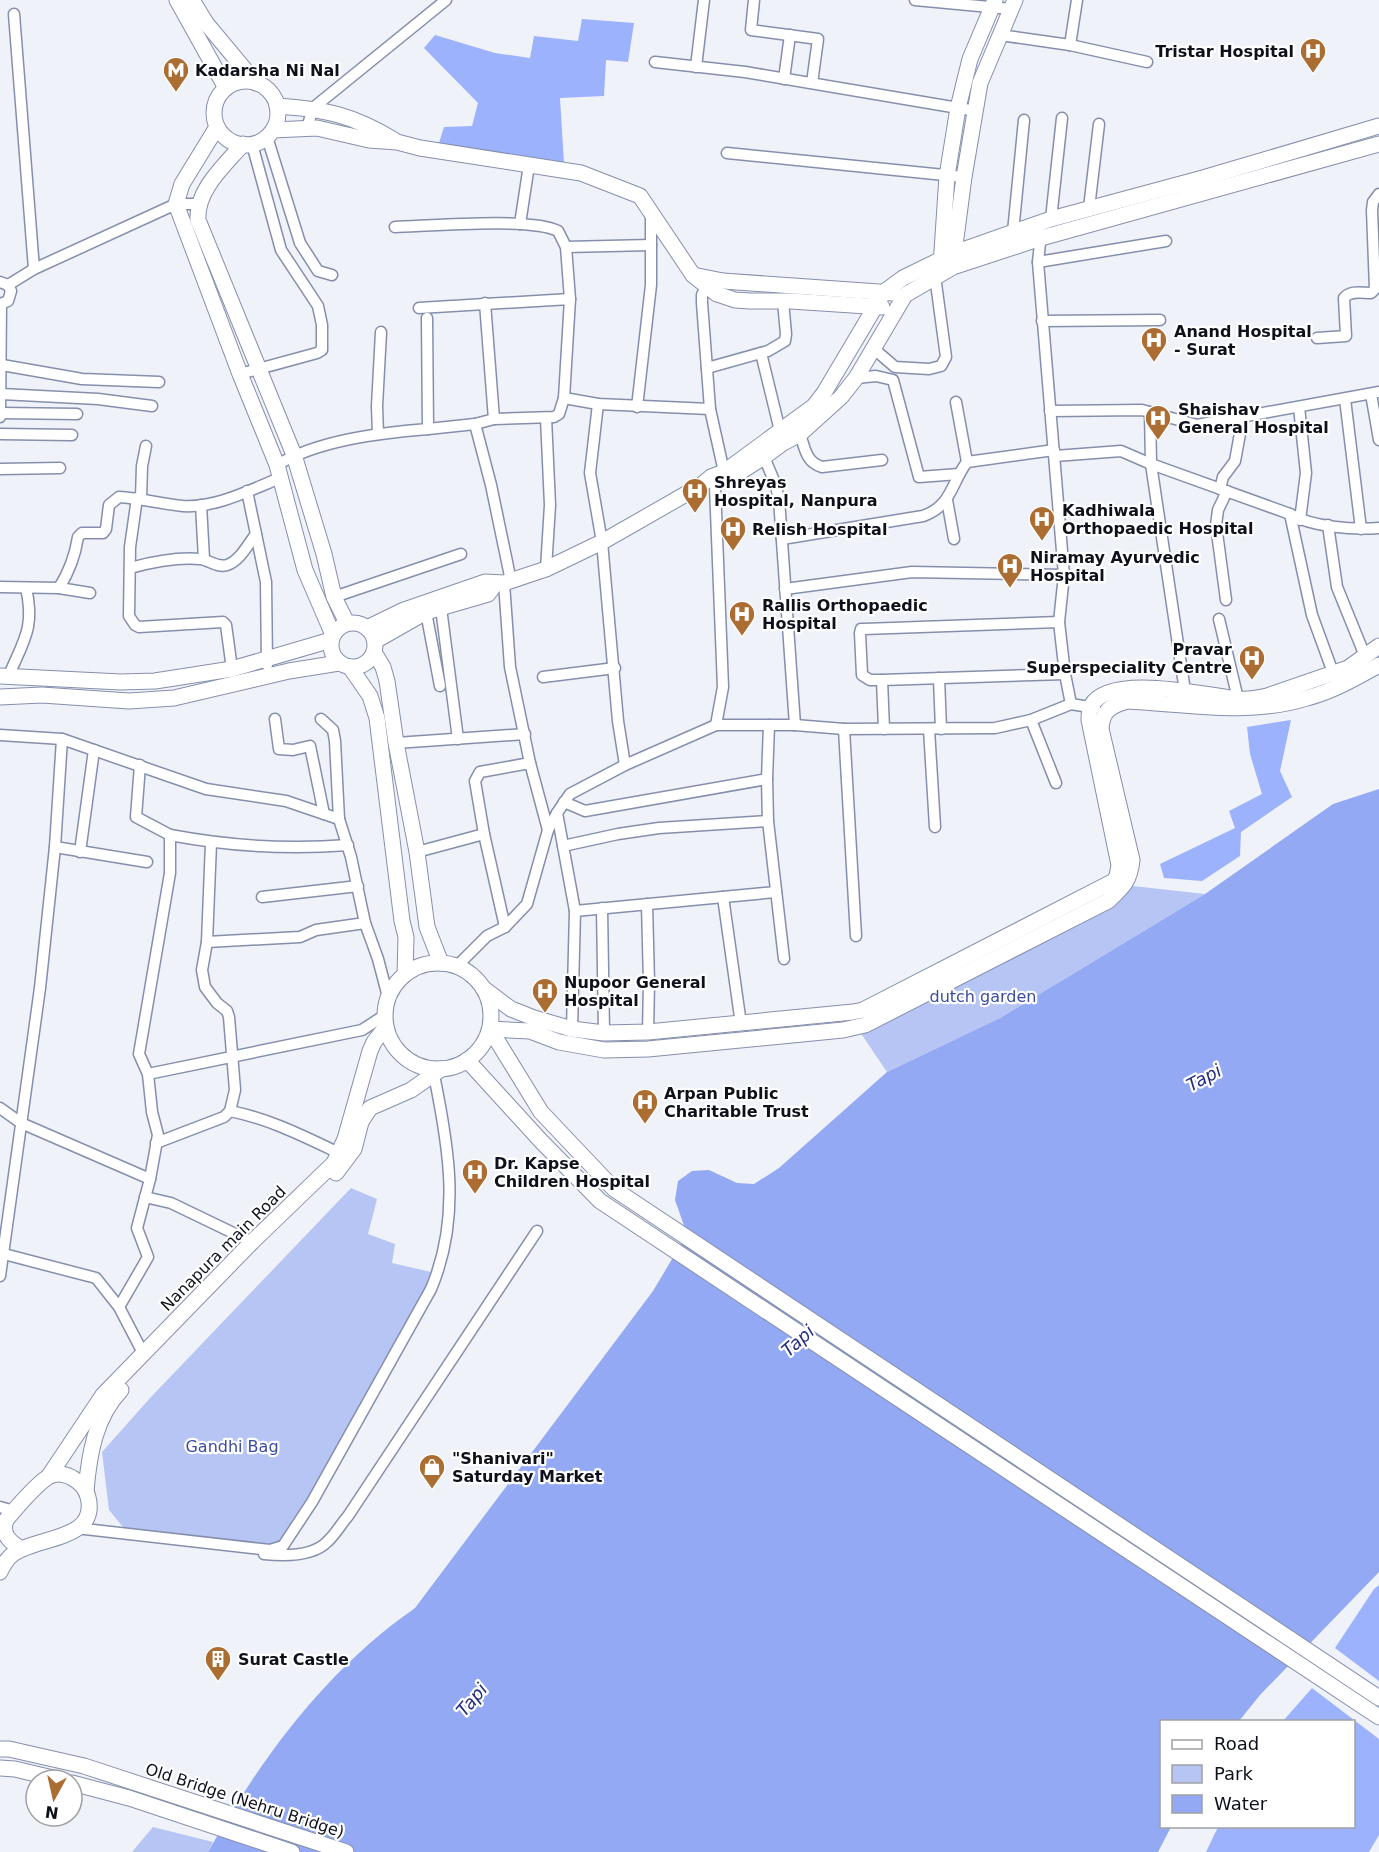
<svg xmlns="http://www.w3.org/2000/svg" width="1379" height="1852" viewBox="0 0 1379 1852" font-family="'DejaVu Sans',sans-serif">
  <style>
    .green { fill: #b6c5f3 }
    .forest { fill: #9db2fc }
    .water { fill: #94a9f3 }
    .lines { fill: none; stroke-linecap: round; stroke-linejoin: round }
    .street-casing { stroke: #858fac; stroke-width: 13 }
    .secondary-casing { stroke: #858fac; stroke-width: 17 }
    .street { stroke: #fff; stroke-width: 10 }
    .secondary { stroke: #fff; stroke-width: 15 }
    .labels { text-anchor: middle; stroke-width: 4.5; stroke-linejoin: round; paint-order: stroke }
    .poi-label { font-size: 16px; font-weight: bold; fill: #0e111c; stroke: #fff; text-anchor: start }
    .park-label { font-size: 16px; fill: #3b4ca1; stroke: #fff }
    .street-label { font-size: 16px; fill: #0e111c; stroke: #fff }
    .water-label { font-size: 18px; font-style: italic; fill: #242e81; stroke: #fff }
  </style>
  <rect width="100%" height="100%" fill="#f0f2f9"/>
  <g class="green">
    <path d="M1133,886L1205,894L1000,1018L887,1072L860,1032Z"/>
    <path d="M351,1188L377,1199L368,1234L395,1244L392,1263L431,1272L425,1289L286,1539L274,1546L141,1531L123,1527L109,1510L102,1452L151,1397Z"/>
    <path d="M153,1827L213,1842L208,1852H132Z"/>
  </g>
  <g class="forest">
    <path d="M582,19L634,23L628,62L606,60L604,96L560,98L564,163L439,143L444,127L472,126L478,103L424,48L435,35L495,53L530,58L534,36L578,41Z"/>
    <path d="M1291,720L1280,771L1292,797L1241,832L1240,856L1202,881L1164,878L1160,864L1235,828L1229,811L1262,794L1250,754L1247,727Z"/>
    <path d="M1379,1585V1681L1335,1648L1374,1589Z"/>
    <path d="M1312,1688L1379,1739V1835L1369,1852H1206L1218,1827L1354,1826V1722L1283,1721Z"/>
  </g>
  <path class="water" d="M1379,789V1572L1260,1695L1239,1721L1162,1722V1826L1171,1827L1158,1852H208C261,1758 326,1670 415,1608L653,1291L687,1234L675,1200L678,1181L692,1171L709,1170L737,1183L754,1184L779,1168L887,1072L1000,1018L1205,894L1333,804Z"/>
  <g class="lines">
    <g class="street-casing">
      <g id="street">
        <path d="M754,0L751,30L818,39L812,83"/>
        <path d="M915,0L1011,9"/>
        <path d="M14,14L34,269"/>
        <path d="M1000,35L1070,45L1147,62"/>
        <path d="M1070,45L1077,0"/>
        <path d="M655,62L745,72L976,111"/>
        <path d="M696,67L704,0"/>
        <path d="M784,79L790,35"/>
        <path d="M307,128L313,108L446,0"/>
        <path d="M267,137L300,243L318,271L332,275"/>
        <path d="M727,153L964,177"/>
        <path d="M1089,208L1099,124"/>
        <path d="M1051,219L1062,118"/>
        <path d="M520,224L529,165"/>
        <path d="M395,227C429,226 532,217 558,231L566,247L570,299L564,398L559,414L554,417L494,419L475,424L428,429"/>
        <path d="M1013,232L1024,120"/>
        <path d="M1041,234L1038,262L1064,575L1059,622L1065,674L1071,704"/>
        <path d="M566,247L651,245"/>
        <path d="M1038,262L1166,241"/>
        <path d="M708,281L702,295V303L710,409L724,472L715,486L723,687L716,725"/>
        <path d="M0,282L8,285L11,291L8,301L0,304"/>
        <path d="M8,285L34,269L176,204H198"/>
        <path d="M485,303L494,419"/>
        <path d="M419,308L570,299"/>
        <path d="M1042,321L1160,320"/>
        <path d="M1317,338L1346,336L1344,298C1350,290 1362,293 1371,293L1375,289L1372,210L1373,202L1379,194"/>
        <path d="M873,348L895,367L929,369L941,366L946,357L935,276"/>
        <path d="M761,353L781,435"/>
        <path d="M2,365L82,379L159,382"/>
        <path d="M707,368L768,351L785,341L786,334L783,301"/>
        <path d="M240,374L317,353L322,350V325L318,306L281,250L252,144"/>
        <path d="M856,378L876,376L893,380L919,477L959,474"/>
        <path d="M1,394L98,399L152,406"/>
        <path d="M1371,394L1379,440"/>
        <path d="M564,398L598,404L710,409"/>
        <path d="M1345,399L1361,529"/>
        <path d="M598,404L590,473L602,542L618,721L625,765"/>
        <path d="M637,407L651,285V213"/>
        <path d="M1299,407L1306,473L1300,520"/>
        <path d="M1050,411L1142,410L1197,425L1379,392"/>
        <path d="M1150,412L1151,464L1185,691"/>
        <path d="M1,413L77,414"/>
        <path d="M0,417L1,304"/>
        <path d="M546,418L550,505L546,569"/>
        <path d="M475,424L491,485L511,581"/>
        <path d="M0,434L72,435"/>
        <path d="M378,434L377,406L381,332"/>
        <path d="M800,434C805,449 806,462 822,467L882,460"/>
        <path d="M1055,456L1121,451L1151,464L1290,514C1312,527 1353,530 1379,528"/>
        <path d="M764,457L775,483L779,499L795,725"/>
        <path d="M967,462L1054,450"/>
        <path d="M277,465C319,440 379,433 428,429L427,318"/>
        <path d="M0,469L60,468"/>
        <path d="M1220,489L1223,477L1235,461L1243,417"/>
        <path d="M247,491L266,582L267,665"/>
        <path d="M137,498L130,547L129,616L135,625L139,627L223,622L226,625L232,669"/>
        <path d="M141,498L142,466L146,446"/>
        <path d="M947,500L954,539"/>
        <path d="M201,505L204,559"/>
        <path d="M1290,514L1312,615L1335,678"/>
        <path d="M1328,525L1337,587L1365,656"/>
        <path d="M782,539L923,516C952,506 951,483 967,462L956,402"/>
        <path d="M130,568C152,562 176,557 200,559C210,560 216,568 227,565C240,561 248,544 256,534"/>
        <path d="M504,583L510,667L530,763L548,830"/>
        <path d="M0,587L59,588C69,572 75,557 78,537L82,533H103L106,529L109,505L119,497C140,498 161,504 183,506C216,508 250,490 280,478"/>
        <path d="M59,588L90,593"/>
        <path d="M785,589L912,572L1064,575"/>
        <path d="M334,597L461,554"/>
        <path d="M1226,600L1216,525L1218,510L1227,491"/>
        <path d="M441,608L458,739"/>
        <path d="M426,612L440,686"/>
        <path d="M1219,619L1238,699"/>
        <path d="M1059,622L864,629H861L860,633L862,675L870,680H882L1065,674"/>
        <path d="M9,675C24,640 35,627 26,588"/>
        <path d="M543,677L615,668"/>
        <path d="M939,678L941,729"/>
        <path d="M882,680L884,729"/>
        <path d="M275,719L279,749L293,750L310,746L324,814"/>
        <path d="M321,719L333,730L335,741L339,819"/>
        <path d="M1031,720L1056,783"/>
        <path d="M769,725L767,779L768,821L784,959"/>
        <path d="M844,729L856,936"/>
        <path d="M929,729L935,827"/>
        <path d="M0,735L62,739L206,789L286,801L339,819L351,857L365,923L378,959L388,997"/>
        <path d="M396,743L525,734"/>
        <path d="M564,802L585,811L767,779"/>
        <path d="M557,813L575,911L572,1029"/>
        <path d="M170,835C229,846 288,850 348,845"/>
        <path d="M563,846L618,834L659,828L768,821"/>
        <path d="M55,847L147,862"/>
        <path d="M80,852L94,750"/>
        <path d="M417,852L484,834"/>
        <path d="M262,897L358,886"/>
        <path d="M723,897L741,1024"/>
        <path d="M647,904L649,983L648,1032"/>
        <path d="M602,908L604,1033"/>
        <path d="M575,911L776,892"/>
        <path d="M505,927L484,834L475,781L480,772L530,763"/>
        <path d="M207,942L300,937L316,930L365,923"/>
        <path d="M457,966L487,936L505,927L527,904L548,830L557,813L570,794L625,765L716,725H795L844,729L995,728L1031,720L1071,704L1095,708"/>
        <path d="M148,1074L362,1030L385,1015"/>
        <path d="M0,1108L21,1123L150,1179"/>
        <path d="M230,1111C270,1119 303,1136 339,1153"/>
        <path d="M156,1143L224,1117L230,1111L235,1090L229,1017L227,1011L217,1003L205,987L202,970L207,942L211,843"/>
        <path d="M145,1197L171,1203L252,1242"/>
        <path d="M4,1254L96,1278L119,1307L143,1353"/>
        <path d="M0,1276L40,988L55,847L62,739"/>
        <path d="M119,1307L148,1257L137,1228L150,1179L158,1135L152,1112L148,1074L139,1054L170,873V835L136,817L140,765"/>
        <path d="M0,1507L14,1511"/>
        <path d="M76,1528L270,1550L283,1546L312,1502L431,1289C461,1218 449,1148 434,1075"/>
        <path d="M264,1554C283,1556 312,1557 327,1542C335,1535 341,1524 348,1516L537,1231"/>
      </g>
    </g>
    <g class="secondary-casing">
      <g id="secondary">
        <path d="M177,0L226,88"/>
        <path d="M192,0L206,23L256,83"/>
        <circle cx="246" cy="113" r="32"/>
        <path d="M277,106C325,109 353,115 394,140"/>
        <path d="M217,127L182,184L176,204L240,374L277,465L305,570L333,635"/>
        <path d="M273,130L317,128L369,140L397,142L420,148L581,173L640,196L693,275L717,294L735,300L750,301H791L882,307"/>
        <path d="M243,144C224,166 196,190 198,220L294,455L324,554L334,597L347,623"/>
        <path d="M953,261L964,177L980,83L1015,0"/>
        <path d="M941,266L947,176L958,108L970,59L995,0"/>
        <path d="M693,275L723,281L893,293"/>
        <path d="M737,474L764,457L783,443L800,434L841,397L856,378L905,295L953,267L1041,238L1379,144"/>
        <circle cx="353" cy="645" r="22"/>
        <path d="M367,628L404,610L485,582L504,583L546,569L602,542L700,486L711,477L724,472L814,406L824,393L884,292L903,278L954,253L1051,219L1203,178L1379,126"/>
        <path d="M375,641L426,612L488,594L496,583"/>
        <path d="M374,652L383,667L387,681L396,743L417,852L427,927L441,963"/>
        <path d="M350,667L370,696L377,718L402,921L406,937L405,974"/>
        <path d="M0,676L121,682L155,681L232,669L331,640"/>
        <path d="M0,697L42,695L129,701L174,698L289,671L339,663"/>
        <circle cx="438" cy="1016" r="53"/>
        <path d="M483,988L511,1009L534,1018L572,1029L604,1033L648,1032L853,1012L863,1010L1114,881L1117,876L1119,865L1089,720C1089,716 1089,710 1091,706C1109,672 1208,696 1239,699C1249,700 1258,698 1267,696L1348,668L1379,646"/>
        <path d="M490,1029L530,1031L559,1042L604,1050L648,1049L843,1030L865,1025L1108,901C1123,887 1130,881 1132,860L1101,729C1102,711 1110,706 1127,701C1187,704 1249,716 1307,698C1333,691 1356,678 1379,665"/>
        <path d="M490,1029L541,1112L614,1189L1379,1698"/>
        <path d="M467,1060L541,1141L600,1201L1379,1717"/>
        <path d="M336,1173L354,1149L361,1122L370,1108L411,1090L441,1069"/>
        <path d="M49,1476L103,1395L252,1242L334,1163L345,1139L370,1051L374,1042L386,1027"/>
        <path d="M86,1491C89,1455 95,1417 121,1390"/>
        <path d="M0,1572C3,1565 7,1559 13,1554C37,1536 99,1541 88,1497C86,1489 81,1483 74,1479C67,1474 56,1472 48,1477C36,1485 16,1508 6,1520C1,1534 9,1542 22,1549"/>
        <path d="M0,1749H9L84,1766L346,1852"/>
        <path d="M0,1768L15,1769L61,1780"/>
        <path d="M72,1783L129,1798L292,1852"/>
      </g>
    </g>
    <use href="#street" class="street"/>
    <use href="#secondary" class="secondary"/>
  </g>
  <defs>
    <g id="hospital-pin" transform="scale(1.35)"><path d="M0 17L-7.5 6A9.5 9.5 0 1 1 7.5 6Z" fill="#ab6d32" stroke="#fff"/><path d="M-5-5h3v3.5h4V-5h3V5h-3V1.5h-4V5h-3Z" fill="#fff"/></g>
    <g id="metro-pin" transform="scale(1.35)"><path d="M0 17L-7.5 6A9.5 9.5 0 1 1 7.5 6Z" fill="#ab6d32" stroke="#fff"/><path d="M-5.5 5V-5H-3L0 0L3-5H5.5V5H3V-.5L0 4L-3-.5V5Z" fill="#fff"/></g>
    <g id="shop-pin" transform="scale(1.35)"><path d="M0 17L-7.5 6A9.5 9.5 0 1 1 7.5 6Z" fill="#ab6d32" stroke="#fff"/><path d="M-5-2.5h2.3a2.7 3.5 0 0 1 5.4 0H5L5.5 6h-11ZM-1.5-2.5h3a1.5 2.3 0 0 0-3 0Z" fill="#fff"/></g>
    <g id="building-pin" transform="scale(1.35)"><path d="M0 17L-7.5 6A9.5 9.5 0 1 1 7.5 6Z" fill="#ab6d32" stroke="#fff"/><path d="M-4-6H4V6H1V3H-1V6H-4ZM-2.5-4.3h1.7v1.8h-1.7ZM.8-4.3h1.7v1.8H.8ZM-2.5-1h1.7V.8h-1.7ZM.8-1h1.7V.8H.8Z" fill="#fff"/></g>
  </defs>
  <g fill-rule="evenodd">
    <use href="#hospital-pin" x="1313" y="51"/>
    <use href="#metro-pin" x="176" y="70"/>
    <use href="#hospital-pin" x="1154" y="340"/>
    <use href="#hospital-pin" x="1158" y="418"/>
    <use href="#hospital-pin" x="695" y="491"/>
    <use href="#hospital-pin" x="1042" y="519"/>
    <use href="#hospital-pin" x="733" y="529"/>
    <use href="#hospital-pin" x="1010" y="566"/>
    <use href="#hospital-pin" x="742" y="614"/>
    <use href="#hospital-pin" x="1252" y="658"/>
    <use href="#hospital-pin" x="545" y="991"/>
    <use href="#hospital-pin" x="645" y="1102"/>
    <use href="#hospital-pin" x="475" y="1172"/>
    <use href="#shop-pin" x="432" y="1467"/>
    <use href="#building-pin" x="218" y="1659"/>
  </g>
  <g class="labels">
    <g class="poi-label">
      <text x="1294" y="57" text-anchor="end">Tristar Hospital</text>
      <text x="195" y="76">Kadarsha Ni Nal</text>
      <text x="1174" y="337">Anand Hospital<tspan x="1174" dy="18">- Surat</tspan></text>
      <text x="1178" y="415">Shaishav<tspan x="1178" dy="18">General Hospital</tspan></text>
      <text x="714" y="488">Shreyas<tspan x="714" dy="18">Hospital, Nanpura</tspan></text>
      <text x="1062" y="516">Kadhiwala<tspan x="1062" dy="18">Orthopaedic Hospital</tspan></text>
      <text x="752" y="535">Relish Hospital</text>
      <text x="1030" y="563">Niramay Ayurvedic<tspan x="1030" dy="18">Hospital</tspan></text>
      <text x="762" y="611">Rallis Orthopaedic<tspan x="762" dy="18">Hospital</tspan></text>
      <text x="1232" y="655" text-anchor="end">Pravar<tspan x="1232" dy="18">Superspeciality Centre</tspan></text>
      <text x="564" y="988">Nupoor General<tspan x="564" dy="18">Hospital</tspan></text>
      <text x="664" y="1099">Arpan Public<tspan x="664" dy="18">Charitable Trust</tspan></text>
      <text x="494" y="1169">Dr. Kapse<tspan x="494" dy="18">Children Hospital</tspan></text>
      <text x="452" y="1464">"Shanivari"<tspan x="452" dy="18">Saturday Market</tspan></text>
      <text x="238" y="1665">Surat Castle</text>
    </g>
    <g class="park-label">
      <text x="983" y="1002">dutch garden</text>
      <text x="232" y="1452">Gandhi Bag</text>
    </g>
    <g class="street-label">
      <text transform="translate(223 1248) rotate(-45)" y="6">Nanapura main Road</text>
      <text transform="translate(245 1800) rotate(18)" y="6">Old Bridge (Nehru Bridge)</text>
    </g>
    <g class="water-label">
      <text transform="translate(1204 1078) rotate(-28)" y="6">Tapi</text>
      <text transform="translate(798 1341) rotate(-42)" y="6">Tapi</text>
      <text transform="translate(472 1700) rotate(-50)" y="6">Tapi</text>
    </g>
  </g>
  <rect x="1160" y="1720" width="195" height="108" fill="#ffffff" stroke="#9fa0a4" stroke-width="1.5"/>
  <rect x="1172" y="1740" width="30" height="9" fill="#ffffff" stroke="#9fa0a4" stroke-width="1.5"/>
  <text x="1214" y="1750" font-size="18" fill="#0e111c">Road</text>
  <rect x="1172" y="1765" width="30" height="18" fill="#b6c5f3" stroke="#9fa0a4" stroke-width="1.5"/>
  <text x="1214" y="1780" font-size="18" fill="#0e111c">Park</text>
  <rect x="1172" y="1795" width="30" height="18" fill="#94a9f3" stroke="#9fa0a4" stroke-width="1.5"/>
  <text x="1214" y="1810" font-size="18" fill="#0e111c">Water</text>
  <g transform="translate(54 1798) rotate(188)"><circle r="28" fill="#ffffff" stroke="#9fa0a4" stroke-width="1.5"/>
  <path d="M0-4.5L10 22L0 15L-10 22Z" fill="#ab6d32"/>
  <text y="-9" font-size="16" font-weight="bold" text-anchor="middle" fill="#0e111c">N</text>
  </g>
</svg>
